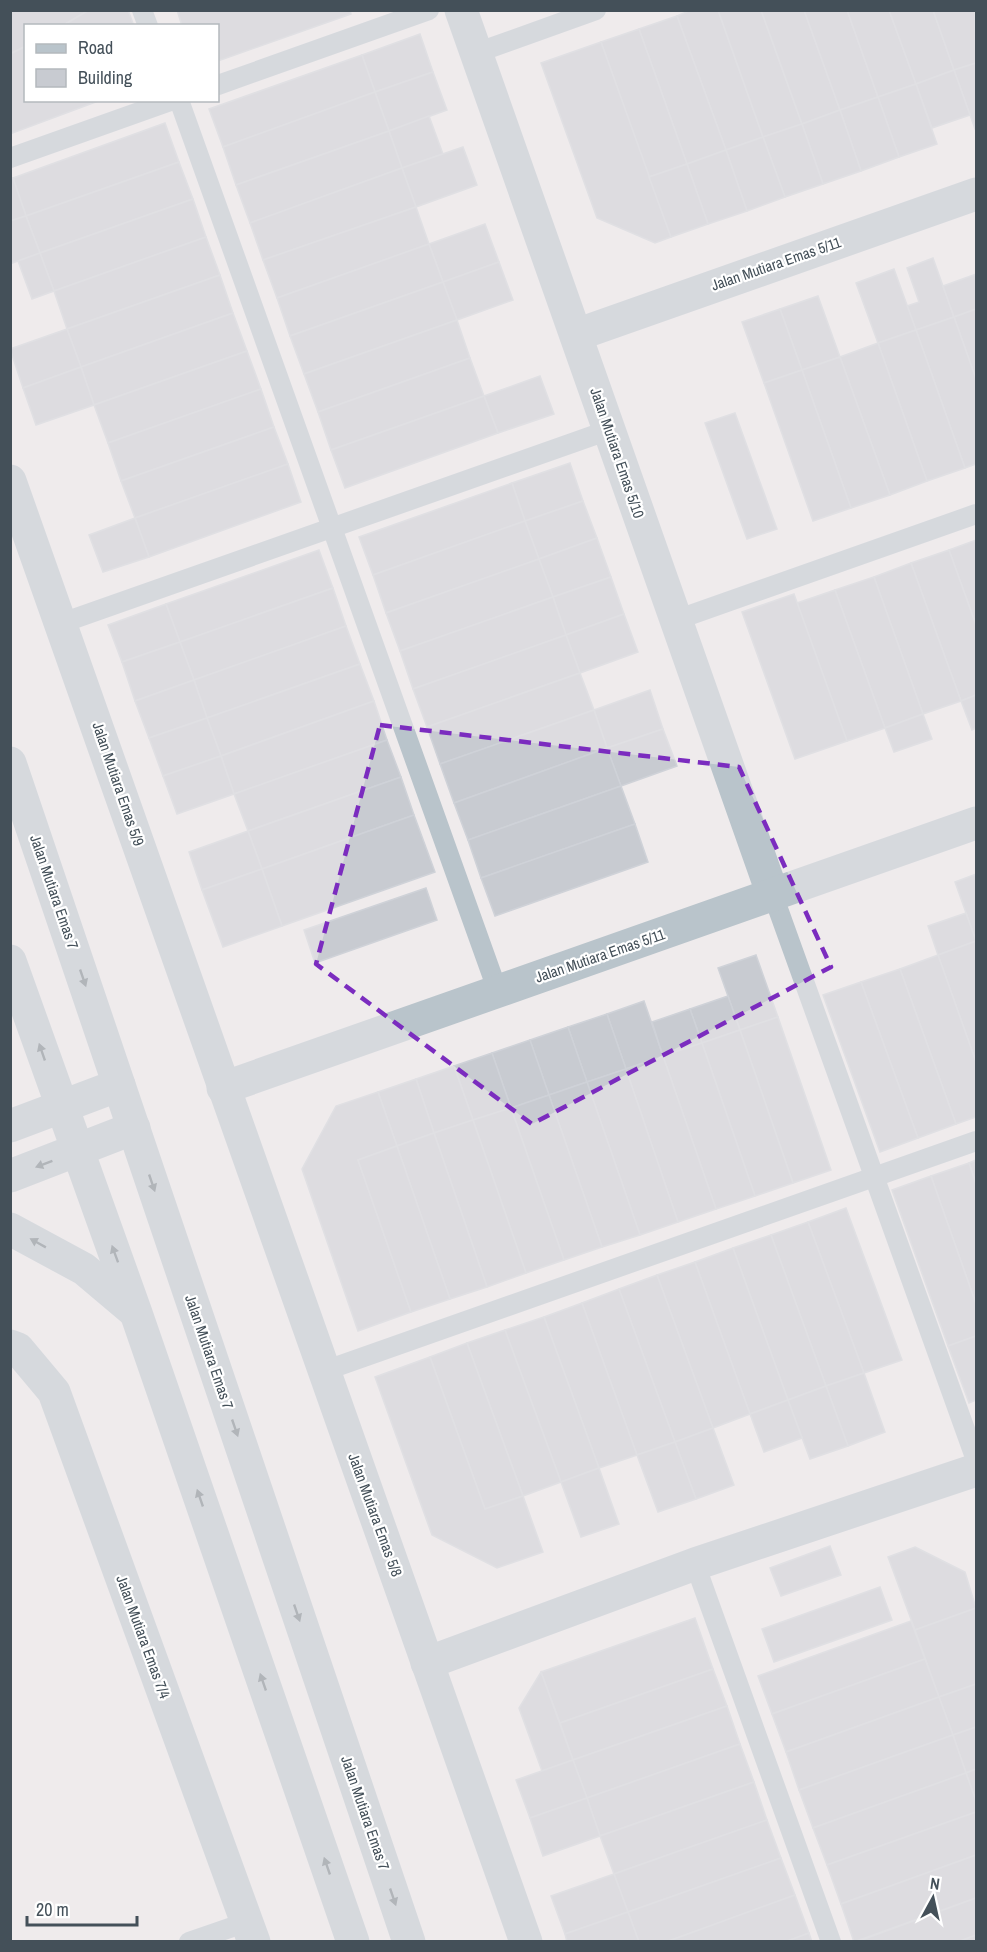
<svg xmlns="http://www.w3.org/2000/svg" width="987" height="1952" viewBox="0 0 987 1952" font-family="'Archivo Narrow',sans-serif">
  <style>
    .building { fill: #c8cbd1; stroke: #cfd2d8; stroke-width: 1.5 }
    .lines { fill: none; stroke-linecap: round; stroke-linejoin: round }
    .service { stroke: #b9c4cb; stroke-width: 20 }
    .minor { stroke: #b9c4cb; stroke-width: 33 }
    .tertiary { stroke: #b9c4cb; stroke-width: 33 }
    .oneway { fill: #67737b }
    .marked { fill: none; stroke: #7b2cbf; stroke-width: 4.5; stroke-dasharray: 12 8; stroke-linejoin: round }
    .labels { text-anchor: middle; stroke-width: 4.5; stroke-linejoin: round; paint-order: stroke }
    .street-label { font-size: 15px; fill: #445059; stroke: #fff }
  </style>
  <rect width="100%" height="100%" fill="#efebec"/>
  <g class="building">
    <path d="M10,10H89L62,26H26V46L10,54Z"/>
    <path d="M89,10H128L134,26H62Z"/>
    <path d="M177,10H350L351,14L218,61V26H182Z"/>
    <path d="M691,10H718L763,137L726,150L677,16Z"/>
    <path d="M718,10H761L802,124L763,137Z"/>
    <path d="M761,10H804L840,110L802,124Z"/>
    <path d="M804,10H847L878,97L840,110Z"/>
    <path d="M847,10H889L916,84L878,97Z"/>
    <path d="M889,10H933L954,70L916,84Z"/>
    <path d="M933,10H975L976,63L954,70Z"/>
    <path d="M677,16L726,150L687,164L639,29Z"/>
    <path d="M639,29L687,164L649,177L601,42Z"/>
    <path d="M420,34L433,72L375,92L362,55Z"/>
    <path d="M601,42L671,237L655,243L597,218L541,63Z"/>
    <path d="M26,46V100H101L10,134V54Z"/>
    <path d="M362,55L375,92L223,147L209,109Z"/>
    <path d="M976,63V128L975,129L954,70Z"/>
    <path d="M954,70L970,115L932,128L916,84Z"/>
    <path d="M433,72L447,110L389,131L375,92Z"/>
    <path d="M916,84L937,144L899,157L878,97Z"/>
    <path d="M375,92L389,131L236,185L223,147Z"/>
    <path d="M878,97L899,157L861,171L840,110Z"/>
    <path d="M840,110L861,171L823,184L802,124Z"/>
    <path d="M429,116L443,154L402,168L389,131Z"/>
    <path d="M165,123L179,162L26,216L13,178Z"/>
    <path d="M802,124L823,184L785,197L763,137Z"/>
    <path d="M389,131L402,168L250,223L236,185Z"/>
    <path d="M763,137L785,197L747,211L726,150Z"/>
    <path d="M463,147L477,185L416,207L402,168Z"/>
    <path d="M726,150L747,211L708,224L687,164Z"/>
    <path d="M179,162L193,199L40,253L26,216Z"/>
    <path d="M687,164L708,224L671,237L649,177Z"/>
    <path d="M402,168L416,207L263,260L250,223Z"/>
    <path d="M10,178H13L26,216L10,221Z"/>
    <path d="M193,199L206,237L54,291L40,253Z"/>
    <path d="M416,207L429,244L277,298L263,260Z"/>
    <path d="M26,216L40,253L10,264V221Z"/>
    <path d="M485,224L499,262L443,282L429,244Z"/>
    <path d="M206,237L220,275L67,329L54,291Z"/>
    <path d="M429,244L443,282L290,336L277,298Z"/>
    <path d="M40,253L54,291L32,299L18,261Z"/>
    <path d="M933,258L954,317L916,330L907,306L919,302L907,268Z"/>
    <path d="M499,262L513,300L457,320L443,282Z"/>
    <path d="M894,269L916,330L878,343L856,283Z"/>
    <path d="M976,274V309L954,317L943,286Z"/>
    <path d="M220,275L233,313L81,367L67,329Z"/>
    <path d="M443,282L457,320L304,374L290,336Z"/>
    <path d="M818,296L840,357L802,370L780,309Z"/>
    <path d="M780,309L802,370L764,383L742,322Z"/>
    <path d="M976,309V379L954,317Z"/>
    <path d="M233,313L247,351L94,405L81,367Z"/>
    <path d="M954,317L976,379V464L965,468L916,330Z"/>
    <path d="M457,320L470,358L318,412L304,374Z"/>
    <path d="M67,329L81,367L23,388L10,349Z"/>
    <path d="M916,330L965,468L927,481L878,343Z"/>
    <path d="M878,343L927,481L890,495L840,357Z"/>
    <path d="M247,351L261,389L108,443L94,405Z"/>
    <path d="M840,357L890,495L851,508L802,370Z"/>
    <path d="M470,358L484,396L331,450L318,412Z"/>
    <path d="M81,367L94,405L36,425L23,388Z"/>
    <path d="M802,370L851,508L813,521L764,383Z"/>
    <path d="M540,376L554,414L498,433L484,396Z"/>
    <path d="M261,389L274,427L121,481L108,443Z"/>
    <path d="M484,396L498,433L345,488L331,450Z"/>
    <path d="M735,413L777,529L747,539L705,423Z"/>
    <path d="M274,427L288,464L135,518L121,481Z"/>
    <path d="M570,463L583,501L525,521L512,483Z"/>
    <path d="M288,464L301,502L149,557L135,518Z"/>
    <path d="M512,483L525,521L373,575L359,537Z"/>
    <path d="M583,501L597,538L539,559L525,521Z"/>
    <path d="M135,518L149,557L103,572L89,535Z"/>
    <path d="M525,521L539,559L386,613L373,575Z"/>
    <path d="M597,538L611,577L553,597L539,559Z"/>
    <path d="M976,540V625L949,550Z"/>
    <path d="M319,550L333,588L180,642L166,604Z"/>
    <path d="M949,550L976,625V695L961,701L911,563Z"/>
    <path d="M539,559L553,597L400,651L386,613Z"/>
    <path d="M911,563L961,701L923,714L874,577Z"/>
    <path d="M611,577L624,614L566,635L553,597Z"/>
    <path d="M874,577L923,714L885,728L835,590Z"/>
    <path d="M333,588L346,626L194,680L180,642Z"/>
    <path d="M835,590L885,728L847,741L797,603Z"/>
    <path d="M794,594L847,741L795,759L742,612Z"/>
    <path d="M553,597L566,635L413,689L400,651Z"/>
    <path d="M166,604L180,642L122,662L108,625Z"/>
    <path d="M624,614L638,652L580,673L566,635Z"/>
    <path d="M346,626L360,664L207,718L194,680Z"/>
    <path d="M566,635L580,673L427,727L413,689Z"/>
    <path d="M180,642L194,680L135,701L122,662Z"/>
    <path d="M360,664L374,701L221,756L207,718Z"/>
    <path d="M580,673L594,710L440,764L427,727Z"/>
    <path d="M194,680L207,718L149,738L135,701Z"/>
    <path d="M650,690L663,729L607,748L594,710Z"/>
    <path d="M976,695V728L972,730L961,701Z"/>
    <path d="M374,701L387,740L234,794L221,756Z"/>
    <path d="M594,710L607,748L454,803L440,764Z"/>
    <path d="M923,714L932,739L894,752L885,728Z"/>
    <path d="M207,718L221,756L163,776L149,738Z"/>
    <path d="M663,729L677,766L621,786L607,748Z"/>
    <path d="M387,740L401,777L248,831L234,794Z"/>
    <path d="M607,748L621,786L468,840L454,803Z"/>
    <path d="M221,756L234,794L177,814L163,776Z"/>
    <path d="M401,777L414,815L262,869L248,831Z"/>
    <path d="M621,786L635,824L481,878L468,840Z"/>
    <path d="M414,815L435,872L282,926L262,869Z"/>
    <path d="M635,824L648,862L495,916L481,878Z"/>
    <path d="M248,831L262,869L202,890L189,852Z"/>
    <path d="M262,869L282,926L223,947L202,890Z"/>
    <path d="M976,874V941L955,882Z"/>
    <path d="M426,888L437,920L315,963L304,930Z"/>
    <path d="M966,913L976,941L938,955L928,926Z"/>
    <path d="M976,941V1062L938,955Z"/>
    <path d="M756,955L778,1017L740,1030L718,968Z"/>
    <path d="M938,955L976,1062V1117L956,1124L900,969Z"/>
    <path d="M900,969L956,1124L918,1138L861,982Z"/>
    <path d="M861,982L918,1138L880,1152L823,995Z"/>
    <path d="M728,996L740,1030L702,1043L690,1009Z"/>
    <path d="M644,1001L663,1056L626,1069L607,1014Z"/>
    <path d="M690,1009L702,1043L663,1056L652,1022Z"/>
    <path d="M607,1014L626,1069L587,1082L568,1027Z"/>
    <path d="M778,1017L831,1170L793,1183L740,1030Z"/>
    <path d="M568,1027L587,1082L549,1095L530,1040Z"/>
    <path d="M740,1030L793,1183L755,1196L702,1043Z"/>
    <path d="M530,1040L549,1095L511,1108L492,1053Z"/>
    <path d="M702,1043L755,1196L716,1209L663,1056Z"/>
    <path d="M492,1053L511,1108L473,1120L454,1066Z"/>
    <path d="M663,1056L716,1209L678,1222L626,1069Z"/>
    <path d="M454,1066L473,1120L434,1133L416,1079Z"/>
    <path d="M626,1069L678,1222L640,1235L587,1082Z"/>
    <path d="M416,1079L434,1133L397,1146L378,1092Z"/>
    <path d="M587,1082L640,1235L602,1247L549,1095Z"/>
    <path d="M378,1092L397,1146L358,1160L411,1312L358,1331L302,1169L336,1106Z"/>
    <path d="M549,1095L602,1247L564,1260L511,1108Z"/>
    <path d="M511,1108L564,1260L526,1273L473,1120Z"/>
    <path d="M473,1120L526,1273L487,1287L434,1133Z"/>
    <path d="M434,1133L487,1287L450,1299L397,1146Z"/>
    <path d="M397,1146L450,1299L411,1312L358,1160Z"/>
    <path d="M976,1160V1184L969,1163Z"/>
    <path d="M969,1163L976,1184V1304L931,1176Z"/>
    <path d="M931,1176L976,1304V1336L948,1346L892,1190Z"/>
    <path d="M846,1208L902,1360L864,1373L808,1222Z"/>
    <path d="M808,1222L864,1373L826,1386L771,1235Z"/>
    <path d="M771,1235L826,1386L788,1400L733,1248Z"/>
    <path d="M733,1248L788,1400L750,1414L695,1262Z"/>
    <path d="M695,1262L750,1414L713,1428L657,1275Z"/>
    <path d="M657,1275L713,1428L675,1442L619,1289Z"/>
    <path d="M619,1289L675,1442L637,1455L582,1303Z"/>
    <path d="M582,1303L637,1455L599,1468L544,1317Z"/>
    <path d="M544,1317L599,1468L561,1482L505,1330Z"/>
    <path d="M505,1330L561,1482L523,1496L467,1343Z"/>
    <path d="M976,1336V1400L969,1403L948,1346Z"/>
    <path d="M467,1343L523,1496L485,1509L430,1357Z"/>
    <path d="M430,1357L485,1509L523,1496L543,1552L497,1568L432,1535L375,1377Z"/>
    <path d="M864,1373L885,1432L848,1446L826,1386Z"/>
    <path d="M826,1386L848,1446L810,1459L788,1400Z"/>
    <path d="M788,1400L802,1438L764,1452L750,1414Z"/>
    <path d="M713,1428L734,1485L696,1499L675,1442Z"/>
    <path d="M675,1442L696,1499L658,1512L637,1455Z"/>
    <path d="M599,1468L619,1524L581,1537L561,1482Z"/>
    <path d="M830,1546L841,1575L781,1596L770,1568Z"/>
    <path d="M915,1547L965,1572L976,1608L915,1630L888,1557Z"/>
    <path d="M880,1587L892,1620L774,1662L762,1629Z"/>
    <path d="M976,1608V1684L939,1697L915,1630Z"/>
    <path d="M695,1618L713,1669L560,1723L541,1672Z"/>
    <path d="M911,1621L925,1659L772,1714L758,1676Z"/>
    <path d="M925,1659L939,1697L786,1752L772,1714Z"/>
    <path d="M713,1669L727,1706L573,1760L560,1723Z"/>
    <path d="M541,1672L573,1760L542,1771L519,1708Z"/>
    <path d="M976,1684V1727L953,1735L939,1697Z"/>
    <path d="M939,1697L953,1735L799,1790L786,1752Z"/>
    <path d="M727,1706L740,1744L587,1798L573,1760Z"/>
    <path d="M976,1727V1769L966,1773L953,1735Z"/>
    <path d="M953,1735L966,1773L813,1828L799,1790Z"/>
    <path d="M740,1744L754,1782L600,1836L587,1798Z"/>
    <path d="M573,1760L587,1798L530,1818L516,1780Z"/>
    <path d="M976,1769V1801L966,1773Z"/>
    <path d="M966,1773L976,1801V1812L827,1865L813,1828Z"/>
    <path d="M754,1782L767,1820L614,1874L600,1836Z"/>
    <path d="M587,1798L600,1836L543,1856L530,1818Z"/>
    <path d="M976,1812V1855L841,1904L827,1865Z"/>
    <path d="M767,1820L781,1858L628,1912L614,1874Z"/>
    <path d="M976,1855V1898L854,1942L841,1904Z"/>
    <path d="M781,1858L795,1895L666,1942H639L628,1912Z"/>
    <path d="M614,1874L628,1912L565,1934L551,1896Z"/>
    <path d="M795,1895L809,1933L785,1942H666Z"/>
    <path d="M976,1898V1935L958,1942H856Z"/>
    <path d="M628,1912L639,1942H567L565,1934Z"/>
    <path d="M809,1933L812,1942H785Z"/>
    <path d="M976,1935V1942H958Z"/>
  </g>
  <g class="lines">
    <g class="service">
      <path d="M142,10L148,26"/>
      <path d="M476,53L596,10"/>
      <path d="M218,85L429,10"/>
      <path d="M179,100L498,992"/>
      <path d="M10,158L173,100"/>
      <path d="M676,620L976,514"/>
      <path d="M62,623L609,430"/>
      <path d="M773,895L976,1460"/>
      <path d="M324,1371L976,1141"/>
      <path d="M695,1564L831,1942"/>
      <path d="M189,1942L247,1922"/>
    </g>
    <g class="minor">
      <path d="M461,10L773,895"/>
      <path d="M576,335L976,194"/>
      <path d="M10,481L526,1942"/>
      <path d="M223,1088L976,823"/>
      <path d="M10,1346L18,1349L54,1392L254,1942"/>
      <path d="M427,1663L695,1564L976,1470"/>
    </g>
    <g class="tertiary">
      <path d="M10,763L409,1942"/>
      <path d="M10,961L136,1313L353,1942"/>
      <path d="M10,1126L119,1085"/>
      <path d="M10,1176L134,1128"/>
      <path d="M10,1229L84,1269L135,1312"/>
    </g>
  </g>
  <defs><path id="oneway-solid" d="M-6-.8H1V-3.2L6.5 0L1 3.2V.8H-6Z" transform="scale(1.5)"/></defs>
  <g class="oneway">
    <use href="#oneway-solid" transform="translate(83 978) rotate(71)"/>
    <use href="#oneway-solid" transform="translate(42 1052) rotate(-109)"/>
    <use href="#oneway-solid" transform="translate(44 1164) rotate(159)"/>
    <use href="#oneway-solid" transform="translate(152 1183) rotate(71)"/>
    <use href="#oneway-solid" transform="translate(38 1243) rotate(-151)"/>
    <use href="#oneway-solid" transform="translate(115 1254) rotate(-110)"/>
    <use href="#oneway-solid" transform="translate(235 1428) rotate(71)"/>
    <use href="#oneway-solid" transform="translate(200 1498) rotate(-109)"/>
    <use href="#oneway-solid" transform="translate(297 1613) rotate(71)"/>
    <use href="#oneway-solid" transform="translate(263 1682) rotate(-109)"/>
    <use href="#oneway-solid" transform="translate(327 1866) rotate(-109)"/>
    <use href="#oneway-solid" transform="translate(393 1897) rotate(71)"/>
  </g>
  <path d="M0 0H987V1952H0ZM380,725L739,767L831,967L532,1124L316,964Z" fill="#efebec" fill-opacity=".55" fill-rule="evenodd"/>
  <path class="marked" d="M380,725L739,767L831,967L532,1124L316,964Z"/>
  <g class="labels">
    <g class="street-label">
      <text transform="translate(776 264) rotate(-19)" y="5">Jalan Mutiara Emas 5/11</text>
      <text transform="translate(617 453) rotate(71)" y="5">Jalan Mutiara Emas 5/10</text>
      <text transform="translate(118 784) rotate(71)" y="5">Jalan Mutiara Emas 5/9</text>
      <text transform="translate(54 892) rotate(71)" y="5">Jalan Mutiara Emas 7</text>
      <text transform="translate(600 956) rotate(-19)" y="5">Jalan Mutiara Emas 5/11</text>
      <text transform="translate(209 1352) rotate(71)" y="5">Jalan Mutiara Emas 7</text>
      <text transform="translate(375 1515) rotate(70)" y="5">Jalan Mutiara Emas 5/8</text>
      <text transform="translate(143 1637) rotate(70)" y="5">Jalan Mutiara Emas 7/4</text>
      <text transform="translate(365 1813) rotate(71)" y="5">Jalan Mutiara Emas 7</text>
    </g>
  </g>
  <rect width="987" height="1952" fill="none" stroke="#445059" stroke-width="24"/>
  <rect x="24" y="24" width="195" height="78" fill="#ffffff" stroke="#b4b9bd" stroke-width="1.5"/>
  <rect x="36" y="44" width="30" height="9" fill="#b9c4cb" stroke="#b4b9bd" stroke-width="1.5"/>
  <text x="78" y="54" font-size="18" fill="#445059">Road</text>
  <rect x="36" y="69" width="30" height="18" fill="#c8cbd1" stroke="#b4b9bd" stroke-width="1.5"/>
  <text x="78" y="84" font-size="18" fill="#445059">Building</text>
  <g transform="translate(933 1898) rotate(8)" stroke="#ffffff" stroke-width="4.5" paint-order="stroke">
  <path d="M0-4.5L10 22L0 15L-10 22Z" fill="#445059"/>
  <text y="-9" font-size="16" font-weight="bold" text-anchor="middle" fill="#445059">N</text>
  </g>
  <path d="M27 1916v9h110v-9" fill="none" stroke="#445059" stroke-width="3"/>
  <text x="36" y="1916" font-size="18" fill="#445059" stroke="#ffffff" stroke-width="4.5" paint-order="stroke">20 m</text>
</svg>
